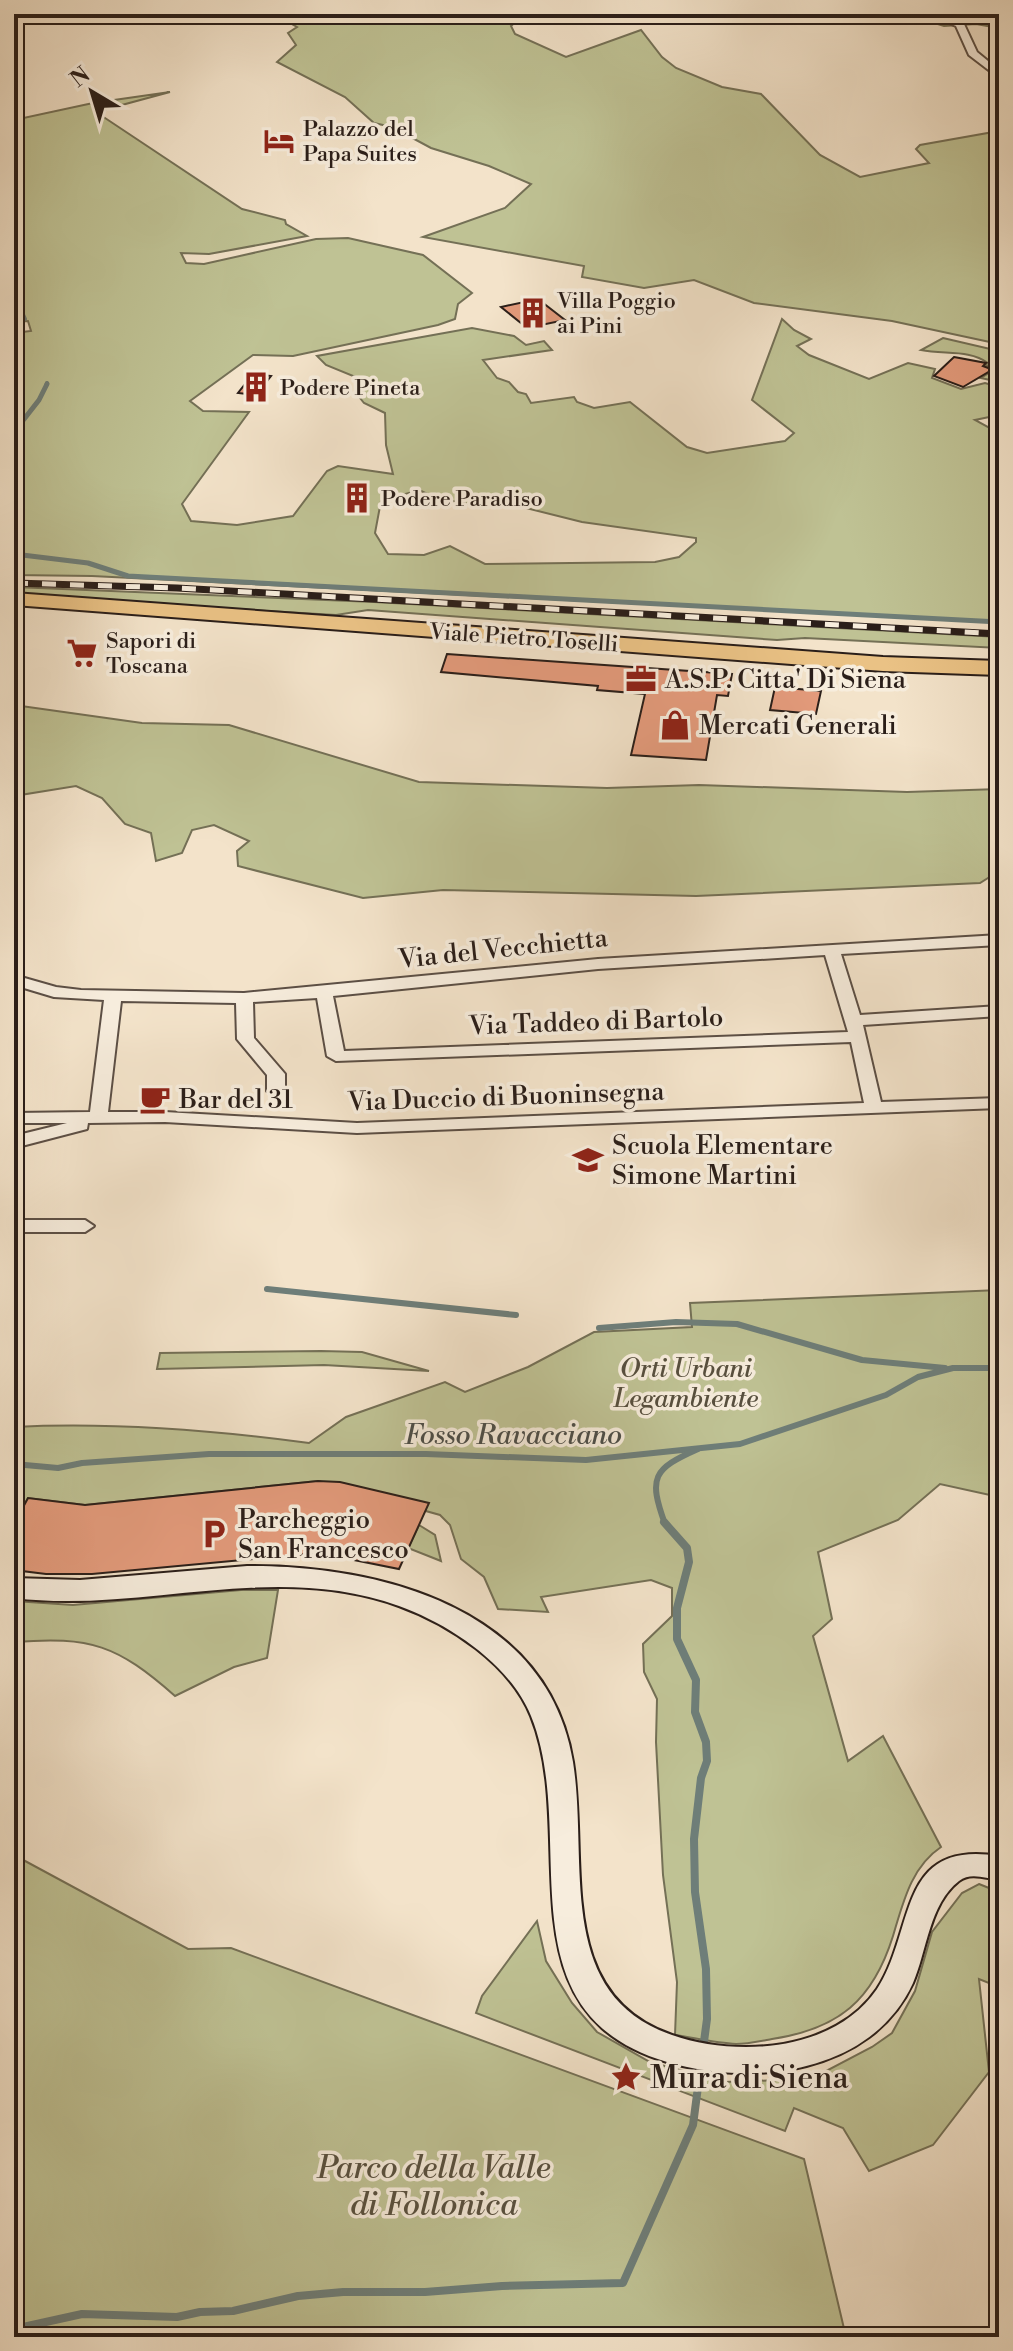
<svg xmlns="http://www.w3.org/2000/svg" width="1013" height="2351" viewBox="0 0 1013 2351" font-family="'Libre Bodoni',serif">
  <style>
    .green { fill: #bfc294; stroke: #747056; stroke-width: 2; fill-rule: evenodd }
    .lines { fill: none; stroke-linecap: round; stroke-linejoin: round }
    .stream-far3 { stroke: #6e7e79; stroke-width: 4 }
    .stream-far2 { stroke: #6e7e79; stroke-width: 5 }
    .stream-far1 { stroke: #6e7e79; stroke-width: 6 }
    .stream { stroke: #6e7e79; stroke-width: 8 }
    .building { fill: #e49b7c; stroke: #2a1e19; stroke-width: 2 }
    .street-casing { stroke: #5c4f45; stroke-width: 4 }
    .secondary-casing { stroke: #2a1e19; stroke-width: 4 }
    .primary-casing { stroke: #2a1e19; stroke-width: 4 }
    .street { fill: #f7eddd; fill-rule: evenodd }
    .secondary { fill: #f7eddd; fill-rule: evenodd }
    .primary { fill: #eac285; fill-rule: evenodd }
    .rail-casing { stroke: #2a1e19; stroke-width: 7 }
    .rail { stroke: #f7eddd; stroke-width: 5; stroke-dasharray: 14; stroke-linecap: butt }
    .labels { text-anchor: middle; stroke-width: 7; stroke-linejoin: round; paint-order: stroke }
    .far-poi-label { font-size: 22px; fill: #2a1e19; stroke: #f7eddd; text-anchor: start }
    .far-street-label { font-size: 22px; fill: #2a1e19; stroke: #f7eddd }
    .poi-label { font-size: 26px; fill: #2a1e19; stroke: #f7eddd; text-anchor: start }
    .street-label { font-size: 26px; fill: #2a1e19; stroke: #f7eddd }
    .park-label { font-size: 26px; font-style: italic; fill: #574f3e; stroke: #f7eddd }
    .water-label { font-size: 28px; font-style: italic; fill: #4c4e49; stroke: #f7eddd }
    .near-poi-label { font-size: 32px; fill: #2a1e19; stroke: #f7eddd; text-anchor: start }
    .near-park-label { font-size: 32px; font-style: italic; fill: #574f3e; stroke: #f7eddd }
  </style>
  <rect width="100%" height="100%" fill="#f3e3ca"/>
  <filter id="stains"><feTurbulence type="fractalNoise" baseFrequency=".0025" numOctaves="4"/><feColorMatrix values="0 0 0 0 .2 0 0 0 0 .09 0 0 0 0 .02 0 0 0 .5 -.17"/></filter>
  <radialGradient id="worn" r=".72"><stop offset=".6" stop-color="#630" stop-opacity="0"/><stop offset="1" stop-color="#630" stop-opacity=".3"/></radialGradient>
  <g class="green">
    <path d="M274,14H524L511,26L515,34L566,57L641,30L662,57L676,68L722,87L761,94L820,155L860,177L929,163L916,149L920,145L999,131V344L892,321L754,303L694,280L644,288L582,277L584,266L423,237L505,208L531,184L489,166L431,148L392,127L374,123L345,97L277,62L296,45L288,33L297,27Z"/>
    <path d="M906,14H999V28L976,24L944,26Z"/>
    <path d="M170,92L96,112L242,209L285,220L286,224L307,236L209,254L181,253L186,263L204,264L316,239L348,238L423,255L472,293L458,304L455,319L438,325L293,356L253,355L190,401L203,411L249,412L182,504L191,521L237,525L293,516L327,471L338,466L393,474L386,445L385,413L364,403L356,393L363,380L326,365L317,356L472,328L514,336L526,345L544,341L552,350L483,360L497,378L509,382L518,392L526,394L531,403L574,397L577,402L594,408L630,402L687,447L707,453L785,441L794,433L752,400L782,319L794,330L811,339L797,346L809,355L869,379L908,363L935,369L932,378L961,389L985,383L999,387V415L975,420L999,433V622L92,576L14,575V333L31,331L28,321L14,322V120L93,103ZM419,490L436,498L474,505L502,502L582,522L696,538V542L679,557L655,562L485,564L450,546L424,555L388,554L375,533L381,501Z"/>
    <path d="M943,338L999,351V382L981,378L995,369L985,365L988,363C969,349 944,355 921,350Z"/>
    <path d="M14,587L374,602L999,637V648L805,638L777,640L368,610L336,615L14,596Z"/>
    <path d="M14,705L142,723L229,725L419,782L607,788L699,785L907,792L999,789V871L980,883L696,896L443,890L363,898L238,866L237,851L249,841L214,825L192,830L182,853L156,861L151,833L125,824L102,798L76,786L14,796Z"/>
    <path d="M999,1290V1497L940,1484L898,1520L818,1552L832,1619L813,1636L848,1761L883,1736L941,1847C911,1867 903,1903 893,1936C873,2000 839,2029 772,2039C761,2041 747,2044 736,2044C716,2043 695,2038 675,2035L677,1982L663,1875L656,1742L657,1699L644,1672L643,1644L672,1616V1588L651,1580L541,1597L548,1612L498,1609L484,1577L461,1559L450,1525L440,1515L318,1481L85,1505L28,1498L23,1506L14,1505V1427C112,1422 212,1430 309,1443L346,1417L445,1382L465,1392L528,1367L594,1332L692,1327L690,1303Z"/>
    <path d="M321,1351L362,1352L429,1371L324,1365L157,1369L160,1353Z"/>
    <path d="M419,1525L435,1535L441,1561L408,1548Z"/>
    <path d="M241,1590H278L267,1658L234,1667L175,1696C117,1645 91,1636 14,1642V1601L73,1605Z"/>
    <path d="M14,1855L188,1949L231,1948L804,2159L846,2337H14Z"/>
    <path d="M979,1884L999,1892V1987L979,1979L989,2072L933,2145L869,2171L843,2128L794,2108L785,2131L476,2013L482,1996L537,1921L546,1961L572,2003L597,2032L650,2062L724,2082L811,2079L872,2047L892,2033L915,1991L932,1932L962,1893Z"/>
  </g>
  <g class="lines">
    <g class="stream-far3">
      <path d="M14,294L25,319"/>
      <path d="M46,386L47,383"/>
    </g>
    <g class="stream-far2">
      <path d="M14,432L39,400L47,384"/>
      <path d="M14,554L88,563L128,576L999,622"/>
    </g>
    <g class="stream-far1">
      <path d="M267,1289L516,1315"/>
      <path d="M599,1328L676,1322L737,1324L862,1360L945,1368"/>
      <path d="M14,1464L58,1468L82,1463L209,1454H426L586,1460L740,1444L886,1395L918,1377L953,1368H999"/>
      <path d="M665,1524C648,1477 653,1469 698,1449"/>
    </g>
    <g class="stream">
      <path d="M664,1522L687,1548L689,1562L677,1608V1639L696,1680L695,1712L706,1742L707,1761L701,1778L694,1839L695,1892L706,1969L707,2019L703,2049"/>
      <path d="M14,2329L82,2314L177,2317L200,2312L233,2311L298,2296L343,2292H425L502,2286L623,2283L693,2125L701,2064"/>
    </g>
  </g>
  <g class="building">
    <path d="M538,299L565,320L527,328L501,307Z"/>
    <path d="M954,357L986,363L983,366L991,369L990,371L963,387L934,376Z"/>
    <path d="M253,374L271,376L256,395L238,393Z"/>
    <path d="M447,654L732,674L728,696L717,695L706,760L631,755L645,694L597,690L598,686L441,672Z"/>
    <path d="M775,687L821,691L816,714L770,710Z"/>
    <path d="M318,1481L340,1482L429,1503L399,1569L319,1553L92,1574H46L14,1570V1515L20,1513L28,1498L85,1505Z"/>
  </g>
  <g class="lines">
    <g class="street-casing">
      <g id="street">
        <path d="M927,14H941L963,22L977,52L999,70V78L969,55L956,26Z"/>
        <path d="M999,935V945L841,954L860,1015L999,1006V1016L863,1025L881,1102L999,1098V1108L357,1133L165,1122L88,1123L87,1129L14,1148V1136L67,1123H14V1113L90,1112L104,1000L54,997L14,985V975L56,987L81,990L244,993L598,959ZM825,955L848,1032L344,1051L333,996L598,969ZM317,998L327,1056L336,1061L851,1042L864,1103L357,1123L165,1112H108L121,1001L236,1003L237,1039L267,1075V1091L276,1096L285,1091V1074L254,1038L253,1002Z"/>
        <path d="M14,1220H85L94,1226L85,1232H14Z"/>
      </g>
    </g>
    <g class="secondary-casing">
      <path id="secondary" d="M247,1566C380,1565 548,1608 573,1762C589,1861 553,1994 672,2035C738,2058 835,2051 877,1989C916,1930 896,1839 999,1856V1880C985,1878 970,1872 959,1881C929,1904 927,1951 913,1983C871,2074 753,2087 667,2062C497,2012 580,1836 531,1716C510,1664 449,1624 399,1606C272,1560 142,1614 14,1598V1578L80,1580Z"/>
    </g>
    <g class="primary-casing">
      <path id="primary" d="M14,593L883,657L999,661V675L883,671L14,605Z"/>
    </g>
    <use href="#street" class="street"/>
    <use href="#secondary" class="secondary"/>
    <use href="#primary" class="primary"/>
    <g class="rail-casing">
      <path id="rail" d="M14,583L177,588L999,634"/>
    </g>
    <use href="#rail" class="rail"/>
  </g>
  <defs>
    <g id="hotel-bare" transform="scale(2.4)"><path d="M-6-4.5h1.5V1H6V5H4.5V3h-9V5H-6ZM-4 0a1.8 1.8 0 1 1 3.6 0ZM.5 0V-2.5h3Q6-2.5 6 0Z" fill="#8f2418" stroke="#f7eddd" stroke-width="2.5" paint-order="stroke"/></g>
    <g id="building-bare" transform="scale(2.4)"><path d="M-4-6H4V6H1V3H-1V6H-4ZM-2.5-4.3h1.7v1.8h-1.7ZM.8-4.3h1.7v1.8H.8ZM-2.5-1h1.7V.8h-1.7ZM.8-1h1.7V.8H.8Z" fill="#8f2418" stroke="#f7eddd" stroke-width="2.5" paint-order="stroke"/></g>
    <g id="supermarket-bare" transform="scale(2.4)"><path d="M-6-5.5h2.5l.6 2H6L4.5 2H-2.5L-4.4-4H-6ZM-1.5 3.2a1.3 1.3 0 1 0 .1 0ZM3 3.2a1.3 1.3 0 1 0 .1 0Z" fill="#8f2418" stroke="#f7eddd" stroke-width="2.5" paint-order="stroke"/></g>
    <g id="office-bare" transform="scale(2.4)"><path d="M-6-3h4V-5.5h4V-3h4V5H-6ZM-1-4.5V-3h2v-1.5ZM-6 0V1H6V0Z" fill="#8f2418" stroke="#f7eddd" stroke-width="2.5" paint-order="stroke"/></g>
    <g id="shop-bare" transform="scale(2.4)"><path d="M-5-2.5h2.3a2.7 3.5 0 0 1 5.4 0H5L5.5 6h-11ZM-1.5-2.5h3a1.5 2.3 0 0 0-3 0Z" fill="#8f2418" stroke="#f7eddd" stroke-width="2.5" paint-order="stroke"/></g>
    <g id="cafe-bare" transform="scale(2.4)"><path d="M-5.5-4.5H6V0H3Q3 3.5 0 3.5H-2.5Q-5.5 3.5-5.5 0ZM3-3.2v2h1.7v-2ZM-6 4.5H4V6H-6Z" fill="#8f2418" stroke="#f7eddd" stroke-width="2.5" paint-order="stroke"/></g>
    <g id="school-bare" transform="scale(2.4)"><path d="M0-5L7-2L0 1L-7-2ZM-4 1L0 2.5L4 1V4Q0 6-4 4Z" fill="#8f2418" stroke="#f7eddd" stroke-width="2.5" paint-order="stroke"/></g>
    <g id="parking-bare" transform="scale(2.4)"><path d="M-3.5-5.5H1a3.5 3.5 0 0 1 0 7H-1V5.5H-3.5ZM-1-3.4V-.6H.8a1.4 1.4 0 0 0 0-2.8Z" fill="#8f2418" stroke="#f7eddd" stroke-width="2.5" paint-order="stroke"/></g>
    <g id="sight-bare" transform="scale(2.4)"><path d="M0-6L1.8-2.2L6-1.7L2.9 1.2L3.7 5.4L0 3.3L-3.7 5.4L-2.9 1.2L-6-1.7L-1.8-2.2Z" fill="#8f2418" stroke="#f7eddd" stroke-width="2.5" paint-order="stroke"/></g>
  </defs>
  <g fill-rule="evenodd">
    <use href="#hotel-bare" x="279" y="141"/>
    <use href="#building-bare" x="533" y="313"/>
    <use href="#building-bare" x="256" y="387"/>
    <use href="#building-bare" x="357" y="498"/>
    <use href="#supermarket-bare" x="82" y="653"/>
    <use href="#office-bare" x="641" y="679"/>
    <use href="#shop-bare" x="675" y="725"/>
    <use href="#cafe-bare" x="155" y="1099"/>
    <use href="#school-bare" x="588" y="1160"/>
    <use href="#parking-bare" x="214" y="1534"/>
    <use href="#sight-bare" x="626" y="2077"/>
  </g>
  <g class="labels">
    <g class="far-poi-label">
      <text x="303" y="136">Palazzo del<tspan x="303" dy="25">Papa Suites</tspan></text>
      <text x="557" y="308">Villa Poggio<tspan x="557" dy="25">ai Pini</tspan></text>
      <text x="280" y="395">Podere Pineta</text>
      <text x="381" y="506">Podere Paradiso</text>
      <text x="106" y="648">Sapori di<tspan x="106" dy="25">Toscana</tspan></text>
    </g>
    <g class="far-street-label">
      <text transform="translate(524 637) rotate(4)" y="8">Viale Pietro Toselli</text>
    </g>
    <g class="poi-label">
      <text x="665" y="688">A.S.P. Citta' Di Siena</text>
      <text x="699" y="734">Mercati Generali</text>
      <text x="179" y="1108">Bar del 31</text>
      <text x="612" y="1154">Scuola Elementare<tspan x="612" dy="30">Simone Martini</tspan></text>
      <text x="238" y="1528">Parcheggio<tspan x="238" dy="30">San Francesco</tspan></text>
    </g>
    <g class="street-label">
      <text transform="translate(503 948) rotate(-6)" y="9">Via del Vecchietta</text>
      <text transform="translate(596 1021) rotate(-2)" y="9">Via Taddeo di Bartolo</text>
      <text transform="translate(506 1096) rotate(-2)" y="9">Via Duccio di Buoninsegna</text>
    </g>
    <g class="park-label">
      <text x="686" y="1377">Orti Urbani<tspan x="686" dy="30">Legambiente</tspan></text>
    </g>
    <g class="water-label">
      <text x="513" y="1444">Fosso Ravacciano</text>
    </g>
    <g class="near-poi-label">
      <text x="650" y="2088">Mura di Siena</text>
    </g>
    <g class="near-park-label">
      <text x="434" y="2178">Parco della Valle<tspan x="434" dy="37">di Follonica</tspan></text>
    </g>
  </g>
  <rect width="1013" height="2351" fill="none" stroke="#f3e3ca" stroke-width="48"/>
  <rect x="16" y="16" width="981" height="2319" fill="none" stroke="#2a1e19" stroke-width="4"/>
  <rect x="24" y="24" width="965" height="2303" fill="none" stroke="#2a1e19" stroke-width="2"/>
  <g transform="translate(92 92) rotate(322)" stroke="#f7eddd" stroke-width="6" paint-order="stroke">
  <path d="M0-6L14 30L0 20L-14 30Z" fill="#2a1e19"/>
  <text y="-12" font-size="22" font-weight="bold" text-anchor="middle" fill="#2a1e19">N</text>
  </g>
  <rect width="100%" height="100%" filter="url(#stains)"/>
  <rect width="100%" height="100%" fill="url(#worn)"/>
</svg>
